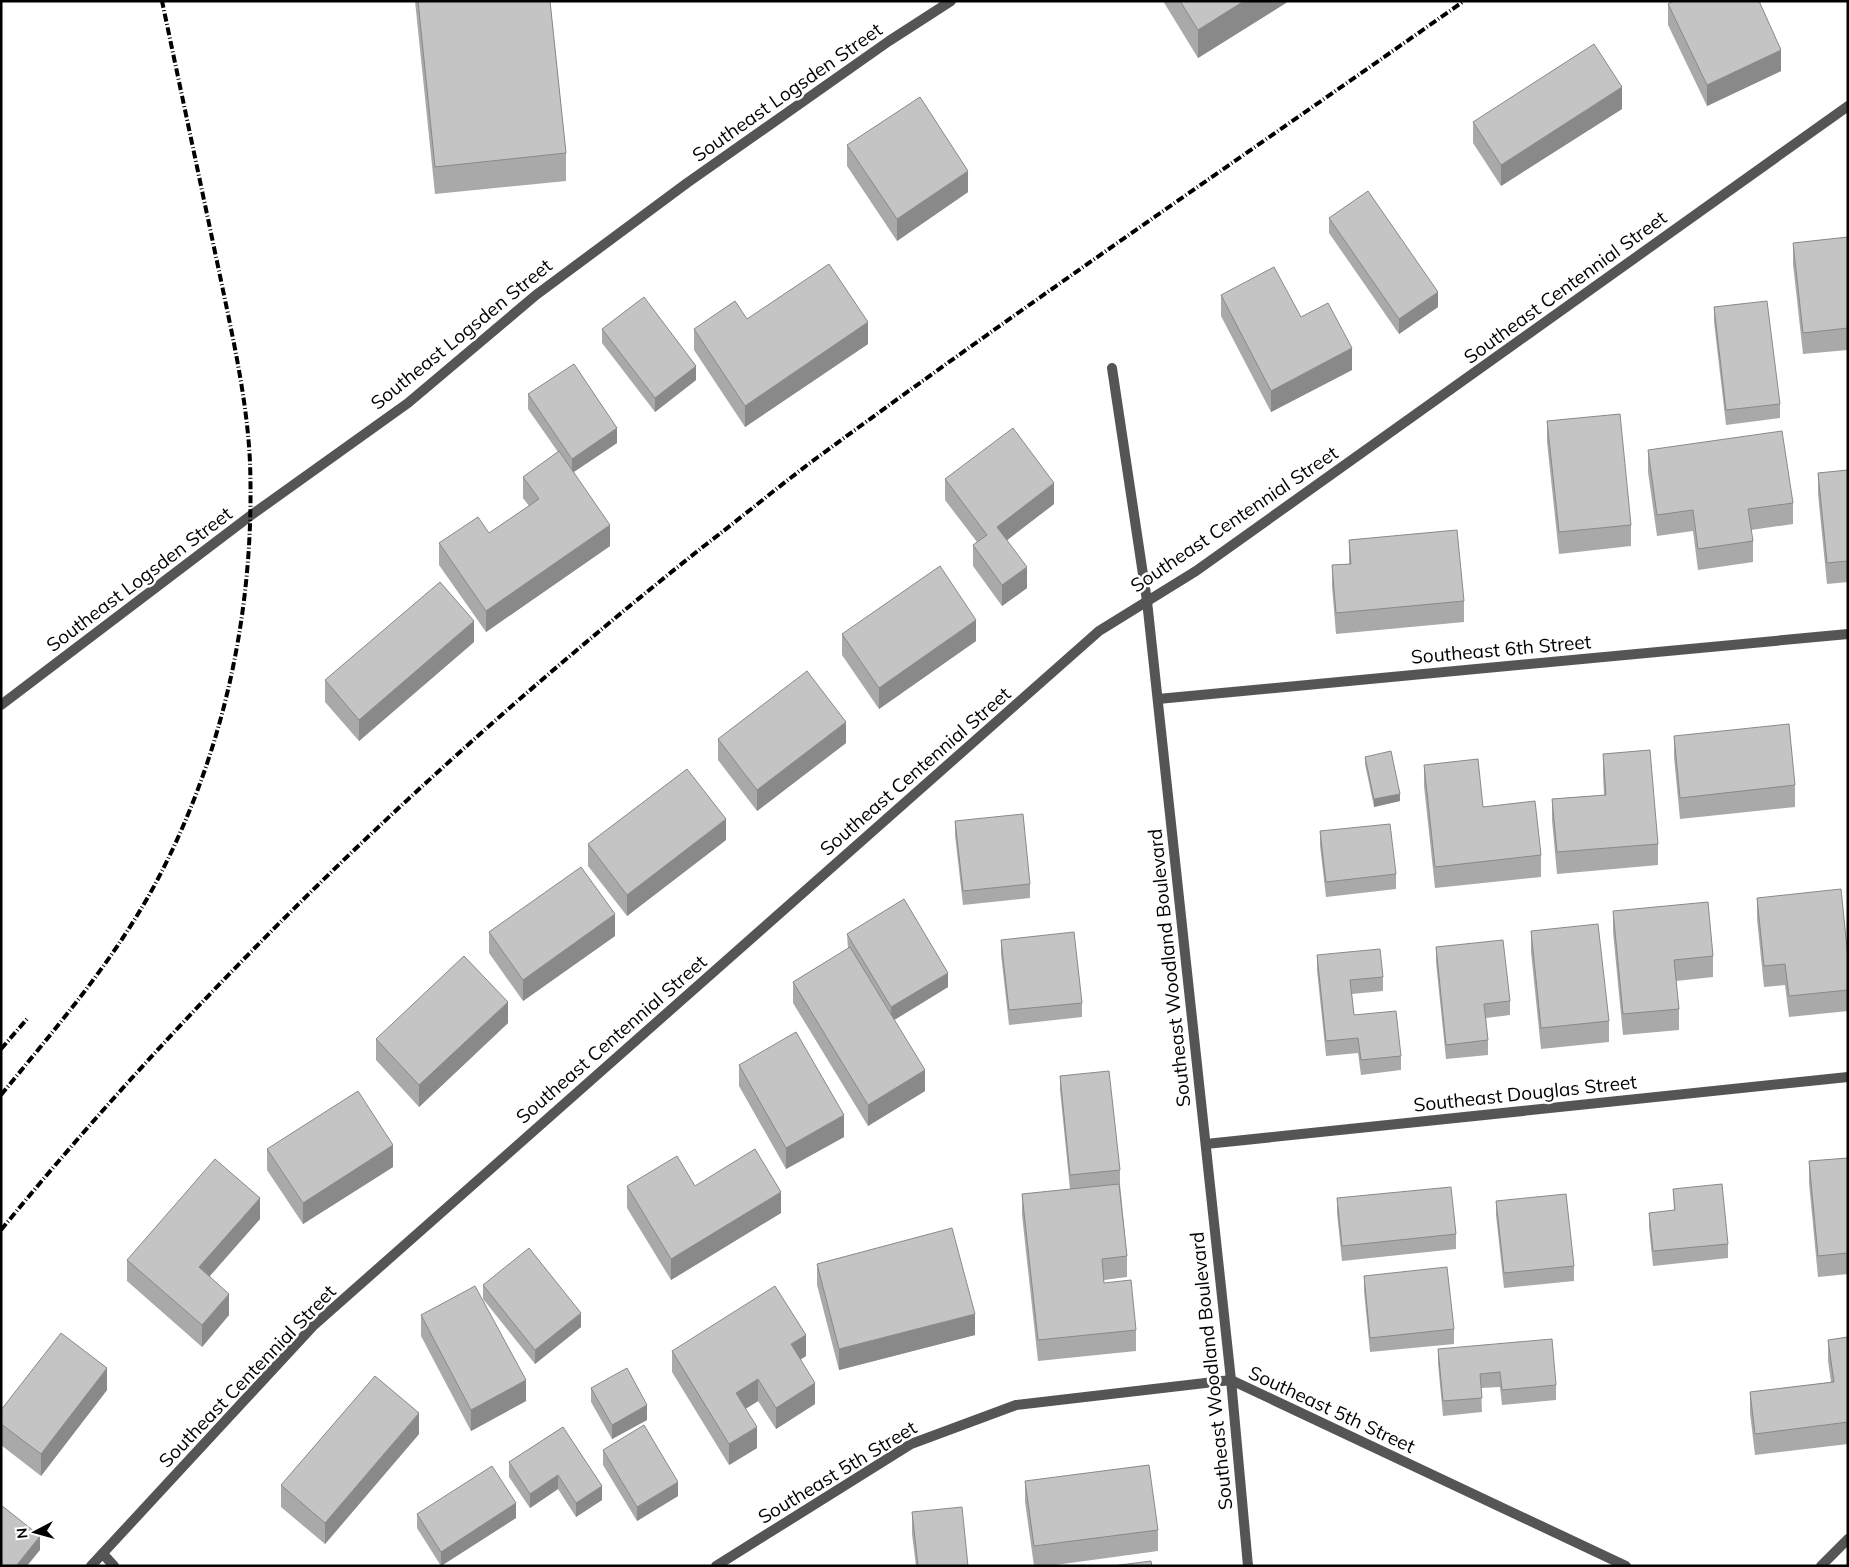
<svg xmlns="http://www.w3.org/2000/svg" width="1849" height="1567" viewBox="0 0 1849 1567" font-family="Mulish,sans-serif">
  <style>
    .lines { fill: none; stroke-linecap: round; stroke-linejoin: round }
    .street { stroke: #555; stroke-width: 10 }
    .rail { stroke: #000; stroke-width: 4; stroke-dasharray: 8 2.5 1 2.5; stroke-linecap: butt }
    .wall { fill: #a9a9a9 }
    .shaded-wall { fill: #898989 }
    .building { fill: #c4c4c4; stroke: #898989 }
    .labels { text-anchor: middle; stroke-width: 5; stroke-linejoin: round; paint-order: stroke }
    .street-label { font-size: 19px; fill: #000; stroke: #fff }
  </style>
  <rect width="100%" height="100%" fill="#fff"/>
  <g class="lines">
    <g class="street">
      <path d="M1112,368L1147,601L1231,1380L1248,1566"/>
      <path d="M1158,699L1848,634"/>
      <path d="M1,705L250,516L408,403L536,295L687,183L889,41L951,1"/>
      <path d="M1206,1144L1848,1077"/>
      <path d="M103,1554L114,1566"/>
      <path d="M91,1566L313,1326L1099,631L1196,571L1848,106"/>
      <path d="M716,1566L911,1444L1016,1405L1231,1380L1626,1566"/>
      <path d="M1821,1566L1848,1539"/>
    </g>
    <g class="rail">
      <path d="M1,1049L27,1019"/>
      <path d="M1,1095C59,1024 120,954 162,871C226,745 255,604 250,462C247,398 232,334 219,271C200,181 181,91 162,1"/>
      <path d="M1,1230C208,977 448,749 704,546C742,517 779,486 818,457C1030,301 1248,153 1464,1"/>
    </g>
  </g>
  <g class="wall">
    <path d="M415,1H550L566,153V181L435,194Z"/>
    <path d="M1163,1H1289L1198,58Z"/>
    <path d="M1668,4L1781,71L1707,106L1668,25Z"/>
    <path d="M1622,109L1501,186L1473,143V122Z"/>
    <path d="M847,145L968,192L897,241L847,166Z"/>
    <path d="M1329,218L1438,307L1399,334L1329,233Z"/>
    <path d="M1848,237V350L1803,354L1793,264V243Z"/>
    <path d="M1221,295L1301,317L1352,370L1271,412L1221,316Z"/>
    <path d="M1714,307L1780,404V418L1726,425L1714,322Z"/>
    <path d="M747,319L868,344L745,427L694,350V329Z"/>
    <path d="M602,329L696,380L655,412L602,343Z"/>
    <path d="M528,394L617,443L574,472L610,546L486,632L439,565V543L489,533L529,506L523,498V477L558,452L528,409Z"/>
    <path d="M1547,421L1631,525V546L1559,554L1547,442Z"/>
    <path d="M1648,450L1793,503V524L1751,530L1753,541V562L1698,570L1693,531L1657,536L1648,472Z"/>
    <path d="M1848,470V582L1827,584L1818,494V473Z"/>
    <path d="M945,479L1054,504L1007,540L1027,588L1002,606L973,566V545L977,542L945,500Z"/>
    <path d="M1349,540L1464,601V622L1336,634L1332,586V565L1349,564Z"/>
    <path d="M842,634L976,641L879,709L842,655Z"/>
    <path d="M474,642L359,741L325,702V680Z"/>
    <path d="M1847,717H1848V748L1847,738Z"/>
    <path d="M1674,736L1795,785V807L1680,819L1674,757Z"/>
    <path d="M718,739L846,743L757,811L718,760Z"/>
    <path d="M1603,754L1658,844V865L1557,874L1552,820V799L1604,795L1603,775Z"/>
    <path d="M1365,757L1400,801L1374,807L1365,764Z"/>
    <path d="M1424,765L1483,807L1541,855V877L1435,888L1424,786Z"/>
    <path d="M955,821L1030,884V898L963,905L955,835Z"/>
    <path d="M1320,831L1396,874V889L1326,897L1320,846Z"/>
    <path d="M726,840L627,916L588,866V844Z"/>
    <path d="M1757,898L1848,958V1011L1789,1017L1785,985L1764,987L1757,919Z"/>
    <path d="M1613,911L1713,956V977L1676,981L1679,1009V1030L1623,1035L1613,932Z"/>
    <path d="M1531,931L1609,1021V1042L1541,1049L1531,952Z"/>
    <path d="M489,932L615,936L523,1001L489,953Z"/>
    <path d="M847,934L948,987L894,1020L925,1091L868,1126L793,1003V982L848,949Z"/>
    <path d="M1001,940L1082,1003V1017L1009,1025L1001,954Z"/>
    <path d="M1436,947L1510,1001V1015L1486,1018L1488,1040V1055L1446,1059L1436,962Z"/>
    <path d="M1317,955L1383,977V991L1352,994L1354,1015L1401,1056V1070L1361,1075L1358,1053L1326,1056L1317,970Z"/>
    <path d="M508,1023L419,1107L376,1060V1039Z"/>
    <path d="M739,1065L844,1137L786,1169L739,1086Z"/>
    <path d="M1060,1076L1120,1170V1184L1127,1256V1277L1104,1280V1283L1136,1330V1351L1038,1361L1022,1215V1194L1070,1189L1060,1090Z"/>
    <path d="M267,1149L393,1167L303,1224L267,1170Z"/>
    <path d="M1848,1158V1274L1818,1277L1809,1183V1161Z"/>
    <path d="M627,1186L781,1213L671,1280L627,1208Z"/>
    <path d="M1673,1189L1728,1244V1258L1653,1266L1649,1227V1213L1674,1210Z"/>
    <path d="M1337,1198L1456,1234V1249L1342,1261L1337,1213Z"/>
    <path d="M1496,1201L1574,1266V1281L1504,1288L1496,1215Z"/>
    <path d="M260,1219L210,1276L229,1315L202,1347L127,1281V1260Z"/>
    <path d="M817,1264L975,1335L839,1370L817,1285Z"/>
    <path d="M1364,1276L1454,1329V1344L1370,1352L1364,1291Z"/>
    <path d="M483,1285L581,1327L535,1364L483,1299Z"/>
    <path d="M421,1315L526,1401L471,1431L421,1336Z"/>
    <path d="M1848,1337V1444L1755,1455L1750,1413V1392L1831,1382L1828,1361V1340Z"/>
    <path d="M1438,1349L1556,1385V1400L1502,1405L1500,1387L1481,1388L1482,1412L1443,1416L1438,1364Z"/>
    <path d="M672,1351L806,1356L800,1360L815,1404L776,1429L758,1401L745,1409L757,1448L729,1465L672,1372Z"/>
    <path d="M591,1388L647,1420L612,1439L591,1402Z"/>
    <path d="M107,1390L41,1476L1,1445V1410Z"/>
    <path d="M563,1427L602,1500L576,1517L558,1489L530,1508L509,1477V1462Z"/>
    <path d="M419,1434L325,1544L281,1507V1485Z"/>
    <path d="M603,1450L678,1496L637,1521L603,1465Z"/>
    <path d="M1025,1481L1158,1530V1551L1048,1566H1034L1025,1502Z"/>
    <path d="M912,1512L968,1566H916L912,1534Z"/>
    <path d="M417,1514L516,1518L441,1566L417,1528Z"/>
  </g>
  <g class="shaded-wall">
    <path d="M1244,1H1289L1198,58V30Z"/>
    <path d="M1781,50V71L1707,106V85Z"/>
    <path d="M1622,87V109L1501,186V165Z"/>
    <path d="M968,171V192L897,241V219Z"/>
    <path d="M1438,292V307L1399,334V319Z"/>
    <path d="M868,322V344L745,427V406Z"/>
    <path d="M1352,348V370L1271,412V391Z"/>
    <path d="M696,366V380L655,412V398Z"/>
    <path d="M617,428V443L572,473V459Z"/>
    <path d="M1054,483V504L997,548V527Z"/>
    <path d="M610,525V546L486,632V611Z"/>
    <path d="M1027,567V588L1002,606V585Z"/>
    <path d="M976,620V641L879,709V688Z"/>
    <path d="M474,621V642L359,741V720Z"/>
    <path d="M846,722V743L757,811V790Z"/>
    <path d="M1400,794V801L1374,807V799Z"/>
    <path d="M726,819V840L627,916V895Z"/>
    <path d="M615,914V936L523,1001V980Z"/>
    <path d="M948,973V987L891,1022V1007Z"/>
    <path d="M508,1002V1023L419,1107V1085Z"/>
    <path d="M925,1070V1091L868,1126V1105Z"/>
    <path d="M844,1115V1137L786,1169V1148Z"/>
    <path d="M393,1145V1167L303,1224V1203Z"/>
    <path d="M781,1192V1213L671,1280V1259Z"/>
    <path d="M260,1198V1219L199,1288V1267Z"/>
    <path d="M229,1294V1315L202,1347V1325Z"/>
    <path d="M581,1313V1327L535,1364V1350Z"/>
    <path d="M975,1314V1335L839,1370V1349Z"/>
    <path d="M806,1335V1356L791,1365V1344Z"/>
    <path d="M107,1368V1390L41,1476V1454Z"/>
    <path d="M758,1379V1401L736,1415V1393Z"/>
    <path d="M526,1380V1401L471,1431V1410Z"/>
    <path d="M815,1383V1404L776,1429V1408Z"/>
    <path d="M647,1405V1420L612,1439V1425Z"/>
    <path d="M419,1413V1434L325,1544V1523Z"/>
    <path d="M757,1427V1448L729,1465V1444Z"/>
    <path d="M558,1475V1489L530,1508V1494Z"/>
    <path d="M678,1482V1496L637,1521V1507Z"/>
    <path d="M602,1486V1500L576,1517V1503Z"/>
    <path d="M516,1503V1518L441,1566V1552Z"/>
    <path d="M40,1536V1550L27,1566H16Z"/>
  </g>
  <g class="building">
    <path d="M418,1H550L566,153L435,167Z"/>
    <path d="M1180,1H1244L1198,30Z"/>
    <path d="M1673,1H1759L1781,50L1707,85L1668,4Z"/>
    <path d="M1594,44L1622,87L1501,165L1473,122Z"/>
    <path d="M920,97L968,171L897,219L847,145Z"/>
    <path d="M1368,191L1438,292L1399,319L1329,218Z"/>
    <path d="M1848,237V328L1803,333L1793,243Z"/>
    <path d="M829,264L868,322L745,406L694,329L735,301L747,319Z"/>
    <path d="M1274,267L1301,317L1328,303L1352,348L1271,391L1221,295Z"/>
    <path d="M644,297L696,366L655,398L602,329Z"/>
    <path d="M1767,301L1780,404L1726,410L1714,307Z"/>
    <path d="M574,364L617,428L572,459L528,394Z"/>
    <path d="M1620,414L1631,525L1559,532L1547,421Z"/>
    <path d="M1013,428L1054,483L997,527L1027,567L1002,585L973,545L987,535L945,479Z"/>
    <path d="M1782,431L1793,503L1748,509L1753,541L1698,549L1693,510L1657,515L1648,450Z"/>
    <path d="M559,451L610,525L486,611L439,543L478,517L489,533L539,499L523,477Z"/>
    <path d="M1848,470V561L1827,563L1818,473Z"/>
    <path d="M1457,530L1464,601L1336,613L1332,565L1351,564L1349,540Z"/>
    <path d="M940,566L976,620L879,688L842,634Z"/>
    <path d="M440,582L474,621L359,720L325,680Z"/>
    <path d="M807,671L846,722L757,790L718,739Z"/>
    <path d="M1789,724L1795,785L1680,798L1674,736Z"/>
    <path d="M1650,750L1658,844L1557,852L1552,799L1606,795L1603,754Z"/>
    <path d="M1391,751L1400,794L1374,799L1365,757Z"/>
    <path d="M1478,759L1483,807L1535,801L1541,855L1435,867L1424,765Z"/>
    <path d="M687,769L726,819L627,895L588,844Z"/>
    <path d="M1023,814L1030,884L963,891L955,821Z"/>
    <path d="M1390,824L1396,874L1326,882L1320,831Z"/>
    <path d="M581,867L615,914L523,980L489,932Z"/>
    <path d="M1841,889L1848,958V990L1789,996L1785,964L1764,966L1757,898Z"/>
    <path d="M904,899L948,973L891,1007L847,934Z"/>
    <path d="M1708,902L1713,956L1674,960L1679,1009L1623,1014L1613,911Z"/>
    <path d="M1598,924L1609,1021L1541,1028L1531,931Z"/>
    <path d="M1074,932L1082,1003L1009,1010L1001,940Z"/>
    <path d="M1503,940L1510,1001L1484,1004L1488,1040L1446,1045L1436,947Z"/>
    <path d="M850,947L925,1070L868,1105L793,982Z"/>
    <path d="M1380,949L1383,977L1350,980L1354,1015L1396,1011L1401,1056L1361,1060L1358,1038L1326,1041L1317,955Z"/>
    <path d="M464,956L508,1002L419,1085L376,1039Z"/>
    <path d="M796,1032L844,1115L786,1148L739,1065Z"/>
    <path d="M1109,1071L1120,1170L1070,1175L1060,1076Z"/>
    <path d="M358,1091L393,1145L303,1203L267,1149Z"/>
    <path d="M755,1149L781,1192L671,1259L627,1186L677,1156L695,1186Z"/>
    <path d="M1848,1158V1253L1818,1256L1809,1161Z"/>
    <path d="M215,1159L260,1198L199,1267L229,1294L202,1325L127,1260Z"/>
    <path d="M1119,1184L1127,1256L1102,1259L1104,1283L1131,1280L1136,1330L1038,1340L1022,1194Z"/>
    <path d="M1722,1184L1728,1244L1653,1251L1649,1213L1675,1210L1673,1189Z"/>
    <path d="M1451,1187L1456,1234L1342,1246L1337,1198Z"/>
    <path d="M1566,1194L1574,1266L1504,1273L1496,1201Z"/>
    <path d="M952,1228L975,1314L839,1349L817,1264Z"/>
    <path d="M529,1248L581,1313L535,1350L483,1285Z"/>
    <path d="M1447,1267L1454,1329L1370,1338L1364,1276Z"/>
    <path d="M475,1286L526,1380L471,1410L421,1315Z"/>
    <path d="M775,1286L806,1335L791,1344L815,1383L776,1408L758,1379L736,1393L757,1427L729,1444L672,1351Z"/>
    <path d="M61,1333L107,1368L41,1454L1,1424V1410Z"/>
    <path d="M1848,1337V1422L1755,1434L1750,1392L1834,1382L1828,1340Z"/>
    <path d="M1552,1339L1556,1385L1502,1390L1500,1372L1480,1374L1482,1398L1443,1401L1438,1349Z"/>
    <path d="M627,1368L647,1405L612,1425L591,1388Z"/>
    <path d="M375,1376L419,1413L325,1523L281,1485Z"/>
    <path d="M644,1425L678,1482L637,1507L603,1450Z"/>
    <path d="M563,1427L602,1486L576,1503L558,1475L530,1494L509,1462Z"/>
    <path d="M1149,1465L1158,1530L1034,1546L1025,1481Z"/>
    <path d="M492,1466L516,1503L441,1552L417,1514Z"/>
    <path d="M1,1505L40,1536L16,1566H1Z"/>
    <path d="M962,1507L968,1566H918L912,1512Z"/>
    <path d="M1151,1561L1152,1566H1112Z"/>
  </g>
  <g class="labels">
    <g class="street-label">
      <text transform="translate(787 92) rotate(-35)" y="7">Southeast Logsden Street</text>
      <text transform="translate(1565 287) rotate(-36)" y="7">Southeast Centennial Street</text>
      <text transform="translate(461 334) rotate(-39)" y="7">Southeast Logsden Street</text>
      <text transform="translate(1234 519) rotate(-34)" y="7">Southeast Centennial Street</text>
      <text transform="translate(139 579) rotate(-37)" y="7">Southeast Logsden Street</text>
      <text transform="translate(1501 649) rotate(-5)" y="7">Southeast 6th Street</text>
      <text transform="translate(915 771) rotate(-41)" y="7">Southeast Centennial Street</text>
      <text transform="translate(1169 968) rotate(-96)" y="7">Southeast Woodland Boulevard</text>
      <text transform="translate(611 1039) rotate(-41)" y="7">Southeast Centennial Street</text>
      <text transform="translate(1525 1093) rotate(-6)" y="7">Southeast Douglas Street</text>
      <text transform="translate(1211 1371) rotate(-96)" y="7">Southeast Woodland Boulevard</text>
      <text transform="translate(247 1376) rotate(-46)" y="7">Southeast Centennial Street</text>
      <text transform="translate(1332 1409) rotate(25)" y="7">Southeast 5th Street</text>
      <text transform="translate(837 1472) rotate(-31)" y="7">Southeast 5th Street</text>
    </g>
  </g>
  <rect width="1849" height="1567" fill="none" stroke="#000000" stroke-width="5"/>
  <g transform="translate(35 1532) rotate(264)" stroke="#ffffff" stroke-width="4" paint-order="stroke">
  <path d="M0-4L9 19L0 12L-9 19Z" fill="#000000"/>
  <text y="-8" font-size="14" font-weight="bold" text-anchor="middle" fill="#000000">N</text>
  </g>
</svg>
